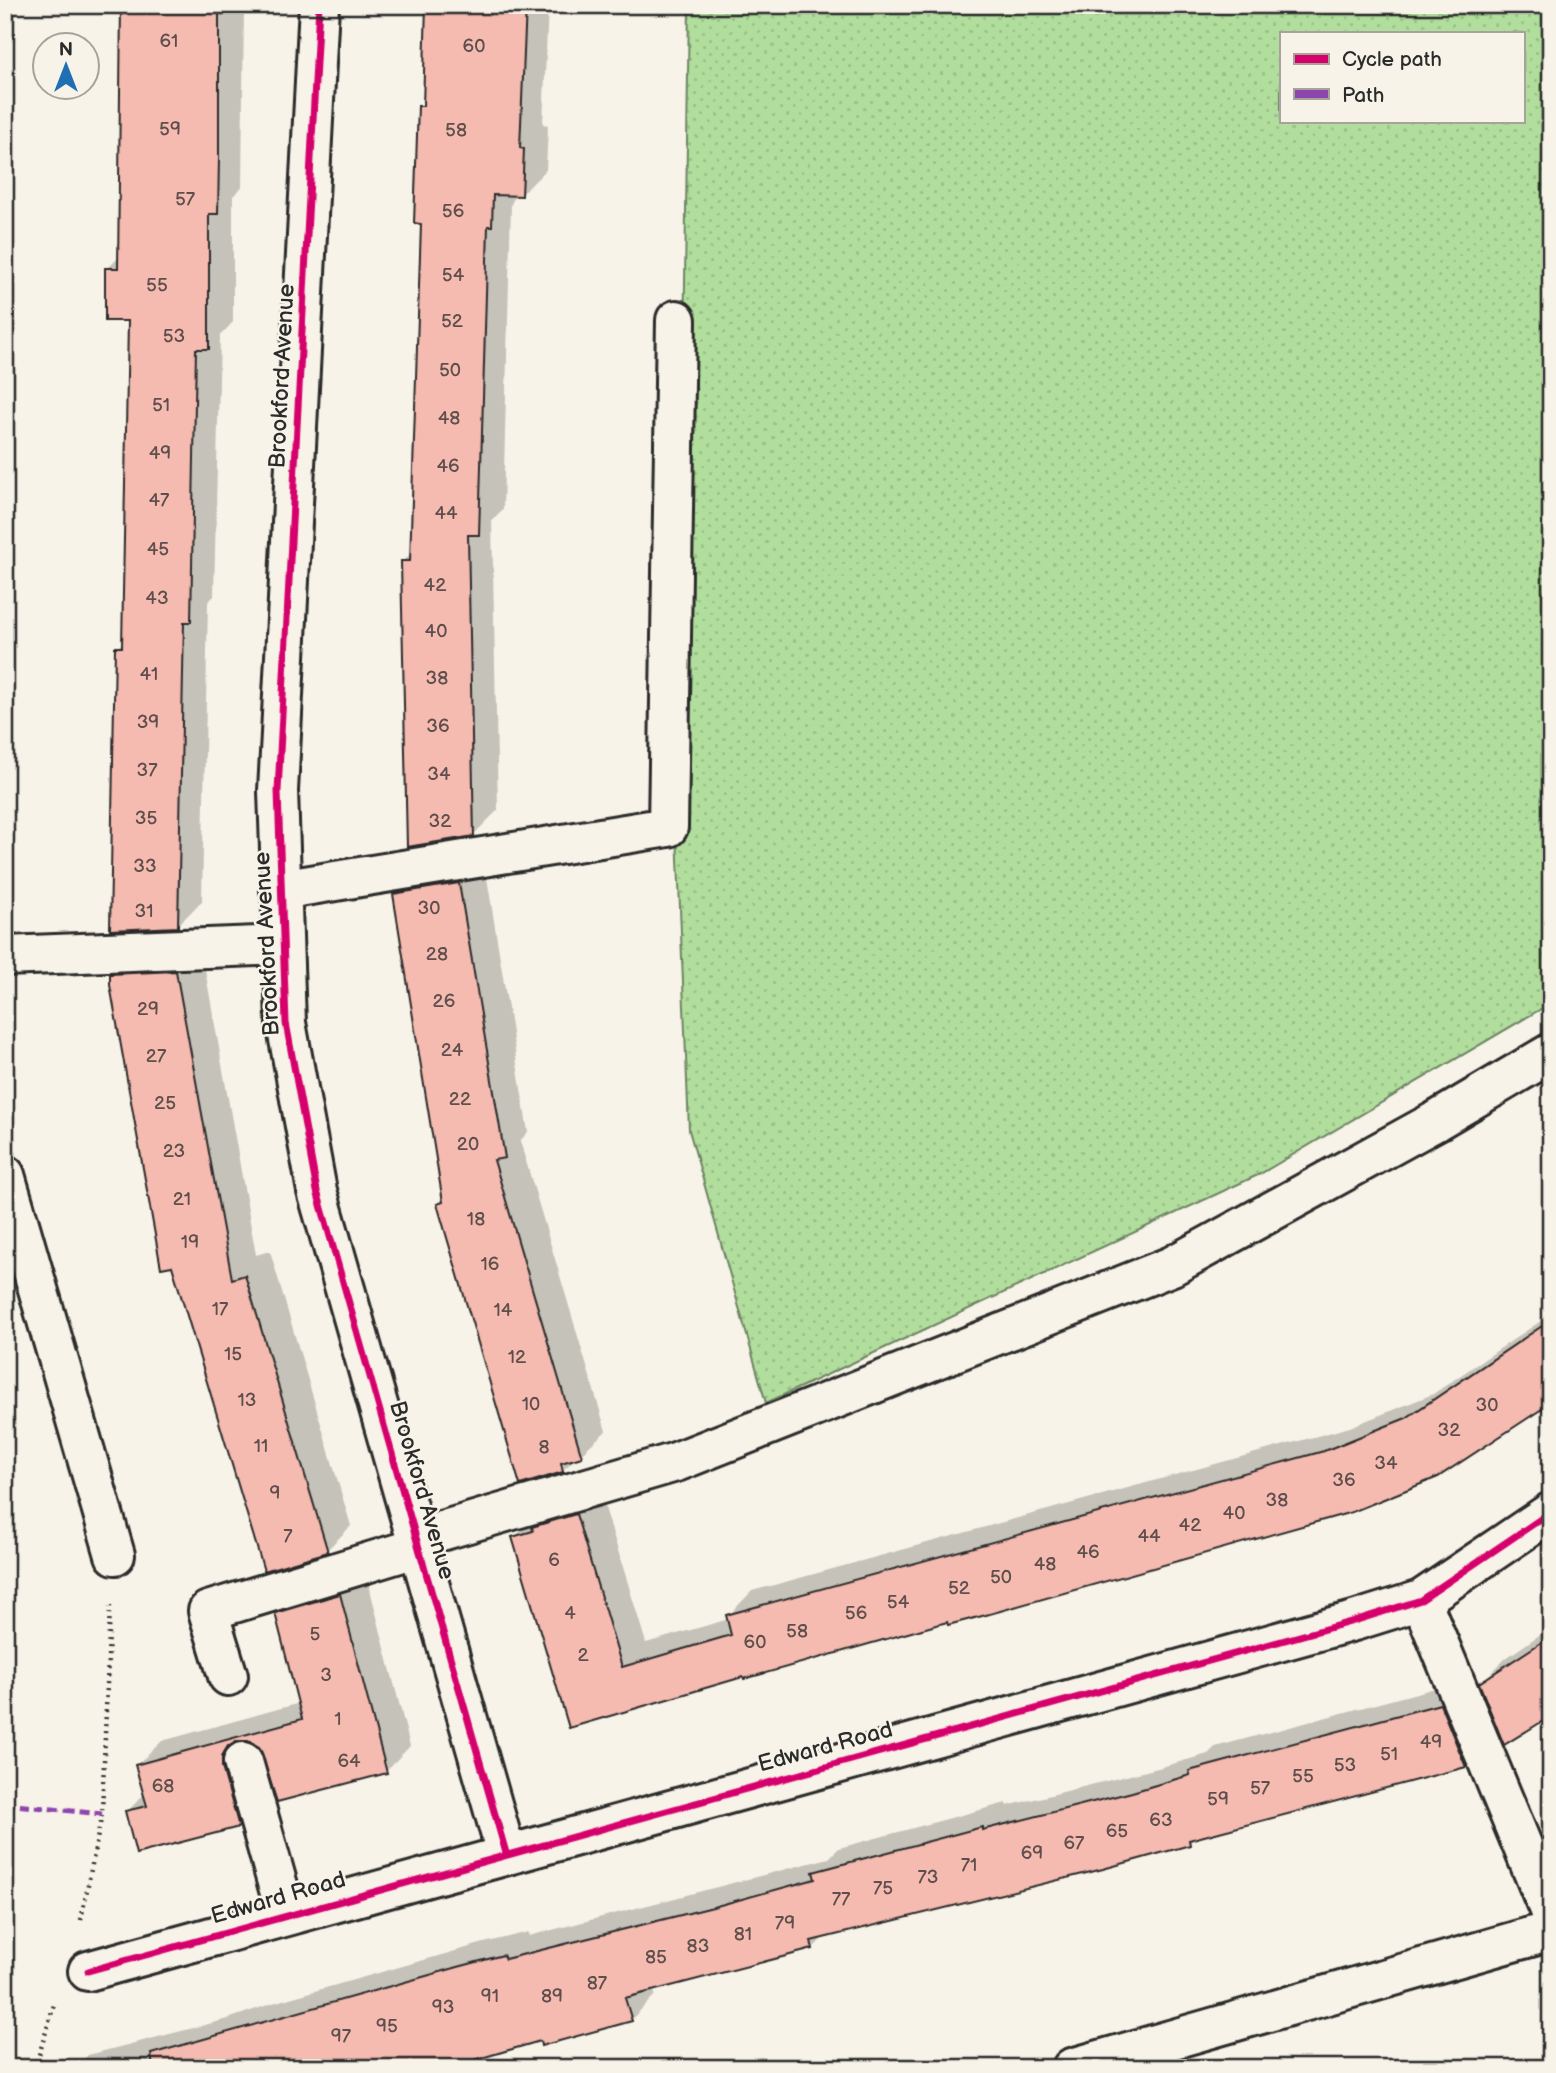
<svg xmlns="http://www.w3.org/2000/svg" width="1556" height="2073" viewBox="0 0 1556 2073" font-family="'Balsamiq Sans',sans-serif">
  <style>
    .green { fill: url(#green-dots); stroke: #6e8464; stroke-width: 2; fill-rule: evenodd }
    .shadow { fill: #0003 }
    .building { fill: #f5bab0; stroke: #2b2b2b; stroke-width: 2 }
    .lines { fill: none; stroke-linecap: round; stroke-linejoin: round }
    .minor-casing { stroke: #2b2b2b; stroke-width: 44 }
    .path { stroke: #2b2b2b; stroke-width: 4.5; stroke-dasharray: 2 5; stroke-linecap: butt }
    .minor { stroke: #f7f3e8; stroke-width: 38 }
    .quiet { stroke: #8e44ad; stroke-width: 5; stroke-dasharray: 10 5; stroke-linecap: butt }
    .cycleway-casing { stroke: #f7f3e8; stroke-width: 11 }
    .cycleway { stroke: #d6006c; stroke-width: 7 }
    .labels { text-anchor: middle; stroke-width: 5; stroke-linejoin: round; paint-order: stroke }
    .number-label { font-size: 19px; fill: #5e4f4c }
    .street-label { font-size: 23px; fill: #2b2b2b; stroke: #f7f3e8 }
  </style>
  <defs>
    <pattern id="green-dots" width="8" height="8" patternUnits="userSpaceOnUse" patternTransform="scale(1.75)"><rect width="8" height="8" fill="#b1de9d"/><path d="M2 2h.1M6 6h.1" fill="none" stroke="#98bf87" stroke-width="1.8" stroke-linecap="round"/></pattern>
  </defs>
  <rect width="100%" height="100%" fill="#f7f3e8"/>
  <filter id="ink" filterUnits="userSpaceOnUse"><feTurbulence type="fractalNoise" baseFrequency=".0143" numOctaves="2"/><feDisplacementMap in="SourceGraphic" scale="14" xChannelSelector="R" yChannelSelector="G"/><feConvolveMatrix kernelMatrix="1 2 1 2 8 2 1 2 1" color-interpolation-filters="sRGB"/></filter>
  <g filter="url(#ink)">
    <path class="green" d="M689,5H1551V1003L1260,1174L766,1403L689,1130L677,834ZM1281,33H1523V121H1281Z"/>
    <g class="shadow">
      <path d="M117,5H244L242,187L233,196V322L220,336L214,596L208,602L202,901L177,926L117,648L124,641L130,319L107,269L120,256L122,13L117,12Z"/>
      <path d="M428,5H548L543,124L548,125L546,170L521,195L516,194L511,204L503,509L492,520L498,810L473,835L403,561L413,552L423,222L420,107L425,102Z"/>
      <path d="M484,859L528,1132L520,1141L606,1431L562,1471L439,1205L444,1199L395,894L419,870Z"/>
      <path d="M201,947L256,1255L270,1251L351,1526L327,1550L112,974L136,950Z"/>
      <path d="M1551,1314V1398L948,1619L571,1726L514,1538L539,1513L600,1491L646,1643L729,1619L728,1616L752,1591L1350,1427L1433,1394Z"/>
      <path d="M365,1570L410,1746L386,1771L260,1746L246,1739L262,1800L238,1825L127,1812L145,1793L137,1765L162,1741L300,1703L277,1614L302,1589Z"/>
      <path d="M1551,1627V1713L1481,1683L1506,1658Z"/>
      <path d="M1465,1680L1490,1741L1465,1765L1196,1836L1189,1844L825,1936L813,1948L654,1989L655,1995L631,2020L541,2039L434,2068H75L88,2055L228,2019L276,2002L484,1943L528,1932L529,1936L829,1858L839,1848L1006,1803L1007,1806L1158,1768L1208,1754L1215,1747Z"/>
    </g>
    <g class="building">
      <path d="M121,5H219V158L218,214H209V349H196L191,622H184L178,927L110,930L115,647H122L128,321H105V268H118Z"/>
      <path d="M426,5H526L520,148L524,149L522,196L493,195L492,226H488L479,535H468L474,836L407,847L401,561H410L421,224L414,223L418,106H423Z"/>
      <path d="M459,883L505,1158L494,1160L582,1457L561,1463L563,1472L520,1485L437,1204L443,1202L393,894Z"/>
      <path d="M176,971L232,1279L245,1275L328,1552L264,1571L172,1266L161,1268L110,985V974Z"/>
      <path d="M1551,1320V1403L1438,1477L1352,1512L986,1615L948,1625L947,1622L744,1679L743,1677L569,1728L512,1537L533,1531L532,1527L576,1514L622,1667L731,1635L726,1615L1324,1451L1406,1418Z"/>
      <path d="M340,1594L387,1773L277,1802L259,1747L248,1741H236L228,1746L222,1756V1767L239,1827L136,1854L125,1811L147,1806L135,1765L302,1719L275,1613Z"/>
      <path d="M1551,1636V1716L1504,1745L1479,1683Z"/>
      <path d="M1440,1704L1466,1767L1189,1840L1190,1845L1103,1869L811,1941L813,1949L625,1998L632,2021L541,2046L540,2041L447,2068H153L151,2054L458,1967L503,1955L505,1959L713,1907L815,1879L813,1872L982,1827V1830L1132,1792L1190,1775L1189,1771Z"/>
    </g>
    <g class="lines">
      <g class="minor-casing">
        <g id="minor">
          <path d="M319,5L278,791L286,1023L317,1191L506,1853"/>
          <path d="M280,890L668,827L676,320"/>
          <path d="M5,956L282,945"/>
          <path d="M5,1175L115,1555"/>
          <path d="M417,1538L676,1462L1172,1266L1436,1121L1551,1053"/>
          <path d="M1421,1600L1551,1915"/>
          <path d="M228,1676L208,1611L419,1547"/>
          <path d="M243,1762L286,1914"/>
          <path d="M88,1971L1354,1621L1421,1600L1551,1512"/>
          <path d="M1072,2068L1551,1931"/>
        </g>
      </g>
      <g class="path">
        <path d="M81,1920L102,1814L110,1606"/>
        <path d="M35,2068L54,2005"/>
      </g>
      <use href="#minor" class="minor"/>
      <path class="quiet" d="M5,1804L102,1814"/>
      <g class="cycleway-casing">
        <g id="cycleway">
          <path d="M319,5L278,791L286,1023L317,1191L506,1853"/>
          <path d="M88,1971L1354,1621L1421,1600L1551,1512"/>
        </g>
      </g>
      <use href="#cycleway" class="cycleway"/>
    </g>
  </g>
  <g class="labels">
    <g class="number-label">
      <text x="169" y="47">61</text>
      <text x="474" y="52">60</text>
      <text x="170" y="135">59</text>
      <text x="456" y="136">58</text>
      <text x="185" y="205">57</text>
      <text x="453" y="217">56</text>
      <text x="453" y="281">54</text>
      <text x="157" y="291">55</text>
      <text x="452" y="327">52</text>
      <text x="174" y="342">53</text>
      <text x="450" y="376">50</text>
      <text x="161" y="411">51</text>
      <text x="449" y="424">48</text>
      <text x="160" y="459">49</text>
      <text x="448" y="472">46</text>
      <text x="159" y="506">47</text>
      <text x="446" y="519">44</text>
      <text x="158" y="555">45</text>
      <text x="435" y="591">42</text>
      <text x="157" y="604">43</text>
      <text x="436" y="637">40</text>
      <text x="149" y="680">41</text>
      <text x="437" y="684">38</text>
      <text x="148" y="728">39</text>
      <text x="438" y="732">36</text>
      <text x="147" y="776">37</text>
      <text x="439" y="780">34</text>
      <text x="146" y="824">35</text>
      <text x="440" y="827">32</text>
      <text x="145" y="872">33</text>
      <text x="429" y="914">30</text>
      <text x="144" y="917">31</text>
      <text x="437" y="960">28</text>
      <text x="444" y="1007">26</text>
      <text x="148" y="1015">29</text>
      <text x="452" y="1056">24</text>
      <text x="156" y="1062">27</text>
      <text x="460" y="1105">22</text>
      <text x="165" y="1109">25</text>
      <text x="468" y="1150">20</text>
      <text x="174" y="1157">23</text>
      <text x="182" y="1205">21</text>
      <text x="476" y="1225">18</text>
      <text x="190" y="1248">19</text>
      <text x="490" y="1270">16</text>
      <text x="220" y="1315">17</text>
      <text x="503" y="1316">14</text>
      <text x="233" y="1360">15</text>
      <text x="517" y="1363">12</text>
      <text x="247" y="1406">13</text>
      <text x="531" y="1410">10</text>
      <text x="1487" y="1411">30</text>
      <text x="1449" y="1436">32</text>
      <text x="261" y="1452">11</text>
      <text x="544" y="1453">8</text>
      <text x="1386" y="1469">34</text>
      <text x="1344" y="1486">36</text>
      <text x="275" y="1499">9</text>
      <text x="1277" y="1506">38</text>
      <text x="1234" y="1519">40</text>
      <text x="1190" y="1531">42</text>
      <text x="288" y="1542">7</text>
      <text x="1149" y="1542">44</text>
      <text x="1088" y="1558">46</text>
      <text x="554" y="1566">6</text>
      <text x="1045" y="1570">48</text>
      <text x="1001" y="1583">50</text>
      <text x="959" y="1594">52</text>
      <text x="898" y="1608">54</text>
      <text x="570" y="1619">4</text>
      <text x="856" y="1619">56</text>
      <text x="797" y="1637">58</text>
      <text x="315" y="1640">5</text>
      <text x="755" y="1648">60</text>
      <text x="583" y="1661">2</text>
      <text x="326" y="1681">3</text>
      <text x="338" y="1725">1</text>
      <text x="1431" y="1748">49</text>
      <text x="1389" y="1760">51</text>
      <text x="349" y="1767">64</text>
      <text x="1345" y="1771">53</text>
      <text x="1303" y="1782">55</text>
      <text x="163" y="1792">68</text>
      <text x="1260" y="1794">57</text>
      <text x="1218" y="1805">59</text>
      <text x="1161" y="1826">63</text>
      <text x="1117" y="1837">65</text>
      <text x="1074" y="1849">67</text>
      <text x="1032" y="1859">69</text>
      <text x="969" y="1871">71</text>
      <text x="928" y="1883">73</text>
      <text x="883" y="1894">75</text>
      <text x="841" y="1905">77</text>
      <text x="785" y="1929">79</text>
      <text x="743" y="1940">81</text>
      <text x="698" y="1952">83</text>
      <text x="656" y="1963">85</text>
      <text x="597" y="1989">87</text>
      <text x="490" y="2002">91</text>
      <text x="552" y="2002">89</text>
      <text x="443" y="2013">93</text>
      <text x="387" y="2032">95</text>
      <text x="341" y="2042">97</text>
    </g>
    <g class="street-label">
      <text transform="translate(281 376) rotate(-87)" y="8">Brookford Avenue</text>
      <text transform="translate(266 944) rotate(-93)" y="8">Brookford Avenue</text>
      <text transform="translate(423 1490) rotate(74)" y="8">Brookford Avenue</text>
      <text transform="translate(825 1746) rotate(-15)" y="8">Edward Road</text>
      <text transform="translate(278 1897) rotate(-16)" y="8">Edward Road</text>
    </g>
  </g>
  <rect width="1556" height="2073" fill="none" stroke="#f7f3e8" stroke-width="28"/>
  <rect x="14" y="14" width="1528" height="2045" fill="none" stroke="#2b2b2b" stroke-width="2.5" filter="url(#ink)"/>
  <rect x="1280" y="32" width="245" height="91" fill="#f7f3e8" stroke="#a5a39c" stroke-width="2"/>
  <rect x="1294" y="54" width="35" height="10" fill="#d6006c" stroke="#a5a39c" stroke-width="2"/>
  <text x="1342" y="66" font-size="21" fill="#2b2b2b">Cycle path</text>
  <rect x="1294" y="89" width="35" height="10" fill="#8e44ad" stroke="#a5a39c" stroke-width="2"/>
  <text x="1342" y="102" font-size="21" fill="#2b2b2b">Path</text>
  <g transform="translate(66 66)"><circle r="33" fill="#f7f3e8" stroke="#a5a39c" stroke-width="2"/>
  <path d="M0-5L12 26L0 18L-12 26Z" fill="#1f6fb2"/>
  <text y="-10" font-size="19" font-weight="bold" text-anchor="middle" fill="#2b2b2b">N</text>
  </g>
</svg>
